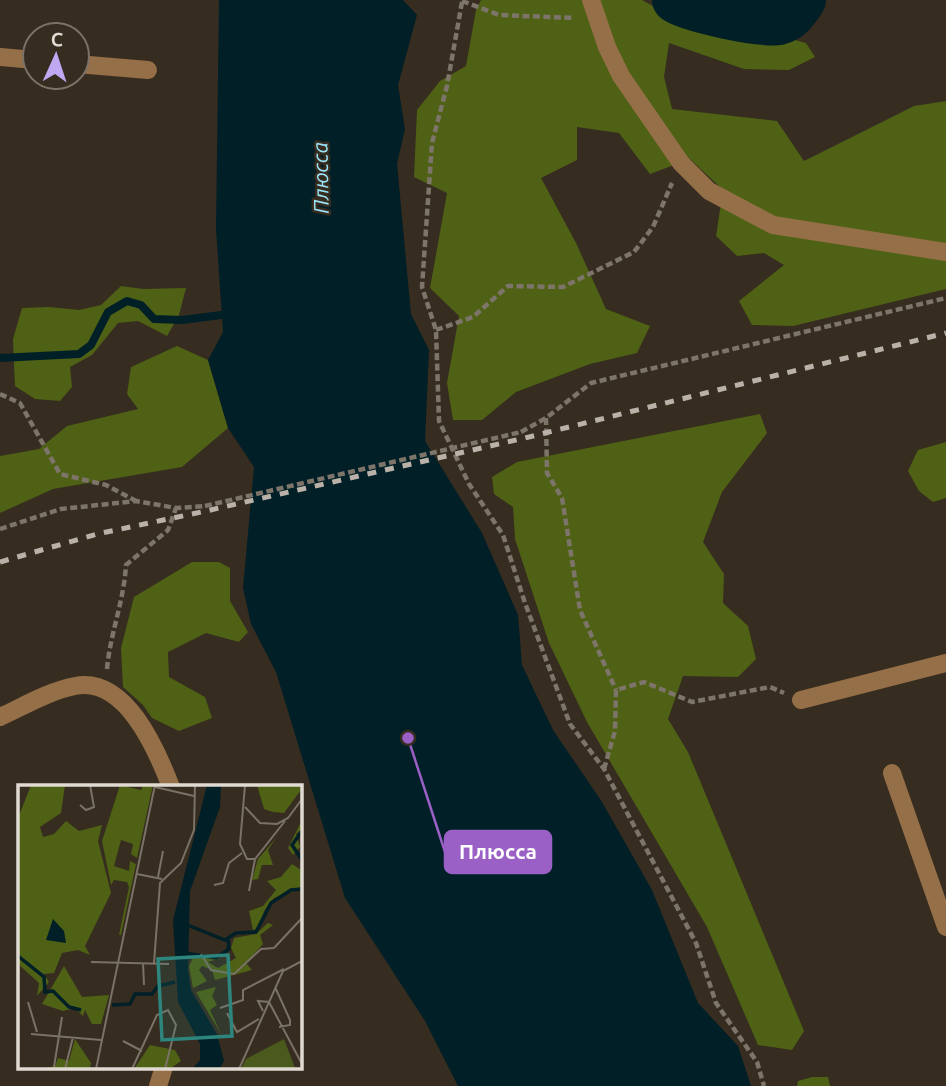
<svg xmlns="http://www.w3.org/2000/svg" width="946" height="1086" viewBox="0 0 946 1086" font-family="Ubuntu,sans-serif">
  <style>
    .forest { fill: #4e6114 }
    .water { fill: #001f27 }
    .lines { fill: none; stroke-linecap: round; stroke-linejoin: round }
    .stream { stroke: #001f27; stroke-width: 8 }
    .river { stroke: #001f27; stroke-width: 46 }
    .path { stroke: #7d746a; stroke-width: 4.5; stroke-dasharray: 7 3.5; stroke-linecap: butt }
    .minor { stroke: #956f47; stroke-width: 18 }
    .rail { stroke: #bab2a9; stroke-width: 5; stroke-dasharray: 9 9; stroke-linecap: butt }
    .path-bridge { stroke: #7d746a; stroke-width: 4.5; stroke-dasharray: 7 3.5; stroke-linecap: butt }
    .labels { text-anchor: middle; stroke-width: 5; stroke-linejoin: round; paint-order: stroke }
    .water-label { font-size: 21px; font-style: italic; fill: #9ae6fa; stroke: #362c20 }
    .inset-river { fill: none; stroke: #001f27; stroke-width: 3.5 }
    .inset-road { fill: none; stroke: #7a7267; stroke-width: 2 }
    .view { fill: #2e857d; fill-opacity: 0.15; stroke: #2e857d; stroke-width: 3.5 }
    .inset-edge { fill: none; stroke: #e1dad2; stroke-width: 3.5 }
    .leader { fill: none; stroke: #9a60c5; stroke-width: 2.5 }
    .callout-dot { fill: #9a60c5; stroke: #362c20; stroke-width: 2.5 }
    .callout { fill: #9a60c5; stroke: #9a60c5; stroke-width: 2.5 }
    .callout-label { font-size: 21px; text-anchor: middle; font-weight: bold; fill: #fff }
  </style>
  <rect width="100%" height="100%" fill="#362c20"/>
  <g class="forest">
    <path d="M481,0H642L677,19L738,24L806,43L815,57L789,70L744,69L669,43L664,77L672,109L777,121L804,161L914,106L946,101V289L793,326L752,325L739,301L784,265L764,253L737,256L716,236L723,190L690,159L650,174L619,133L577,127V160L541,178L576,243L606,309L650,326L637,353L590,364L516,392L482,420H453L447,383L459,316L430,288L447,193L414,177L417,110L440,81L466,66L476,10Z"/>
    <path d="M121,286L143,289L186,288L179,315L167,336L138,321L118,323L92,355L70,367L72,387L60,401L35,399L15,386L13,339L22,308L49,307L79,310L101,305Z"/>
    <path d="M177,346L208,360L228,428L182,467L53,489L0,513V456L39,449L67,426L138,409L127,394L131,367Z"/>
    <path d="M760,414L767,433L722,492L703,542L724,574L723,603L748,626L756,659L738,677L683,676L668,719L688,752L804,1031L792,1050L758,1045L707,927L587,722L549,643L515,539L513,507L494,494L492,477L517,462Z"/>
    <path d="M946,442V498L933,502L919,491L908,471L918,450Z"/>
    <path d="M192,562H219L230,568V601L248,632L239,642L206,633L168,652L169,677L205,697L212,718L179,731L152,718L143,705L123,687L121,648L134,597Z"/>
    <path d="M812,1077H828L830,1086H797L798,1081Z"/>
  </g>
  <path class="water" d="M219,0H403L417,15L398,85L405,129L397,164L411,314L429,350L425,441L482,533L518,615L522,665L553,730L602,802L652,890L698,1003L738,1046L751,1086H458L425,1021L345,898L276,672L251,624L243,588L254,467L228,428L208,360L223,332L216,229Z"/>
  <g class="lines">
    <path class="stream" d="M0,358L79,354L91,345L108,312L127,301L141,305L154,319L182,320L221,315"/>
    <path class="river" d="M675,0C686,9 766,26 779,22C791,19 796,10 803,0"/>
    <g class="path">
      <path d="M462,1L499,15L575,18"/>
      <path d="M462,2L447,86L432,143L422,287L436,330L439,421L469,484L503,535L525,603L570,724L604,769L696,943L716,1003L757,1062L764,1086"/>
      <path d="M436,330L473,317L508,286L563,287L634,252L653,227L672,183"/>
      <path d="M0,394L20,403L60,474L106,485L136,501"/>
      <path d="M546,418L547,473L562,498L580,610L616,690"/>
      <path d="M521,432L546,418L591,383L946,298"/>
      <path d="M0,529L61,509L136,501L176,508L205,506"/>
      <path d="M107,669C110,634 124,601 126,565L168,530L176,508"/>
      <path d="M604,769L615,731L616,690L644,682L692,702L770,687L784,693"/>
    </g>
    <g class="minor">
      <path d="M591,0L607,47L621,76L681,163L709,191L773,225L946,252"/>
      <path d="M0,57L35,60"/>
      <path d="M77,64L148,70"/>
      <path d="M801,700L946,663"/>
      <path d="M0,717C24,706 49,691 75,686C125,676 156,748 171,787"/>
      <path d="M892,773L946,927"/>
      <path d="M158,1086L164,1067"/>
    </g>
    <path class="rail" d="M0,562L97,534L206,511L525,438L946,333"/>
    <path class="path-bridge" d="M205,506L521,432"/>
  </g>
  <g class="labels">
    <g class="water-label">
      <text transform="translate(321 178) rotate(-91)" y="7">Плюсса</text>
    </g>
  </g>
  <g transform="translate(18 785)">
    <rect width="284" height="284" fill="#362c20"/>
    <path d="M266,254L277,283L223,284L228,274Z" fill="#4a5a1d"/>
    <path d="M13,0H47L43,28L22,42L25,52L36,49L48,36L61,46L84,40L80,56L93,108L67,161L72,170L60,165L44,168L36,188L26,189L31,197L19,211L21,198L0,179V33ZM102,0L123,5L125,0H135L119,73L113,69L115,59L103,55L96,81L111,86L112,76L118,79L103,150H101L111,102L109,97L96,95L93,100L84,56ZM239,0H283V5L266,28L255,27L246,24ZM283,37V45L278,49L282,62L275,70L283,81L270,63ZM258,53L250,65L255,80H244L240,94L234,95L240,74ZM274,79L283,85V102L256,113L246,126L242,142L235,145L231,126L245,121L258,105L249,96L263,92ZM250,138L255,140L242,150L245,159L228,178L234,185L197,195L194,185L184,181L181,185L189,196L175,203L171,181L177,169L200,174L190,177L200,183L218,173L213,163L216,153L238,149ZM46,181L64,212L91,210L83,239H74L67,225L65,231L57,223L45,226L24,219ZM198,202L194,211L199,220L192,225L203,249L178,207ZM57,254L73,278L72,283L26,284L37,281L40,273L51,276ZM132,260L157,265L163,276L153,283L116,284Z" fill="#4e6114"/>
    <path d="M189,0H203L202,22L172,106L170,185L173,205L199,249L206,276L202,283H175L182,275V259L160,217L155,135ZM35,134L46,146L48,158L28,155Z" fill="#001f27"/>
    <path class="inset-river" d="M284,46L274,60L284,75M167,139L207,155L218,148L238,147L253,118L273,105L284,104M168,168L198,173L211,164L210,154M0,171L26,192L27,207L35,206L51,222L63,225M94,220L112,219L117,209H134L140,201L157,197"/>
    <path class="inset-road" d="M227,0L222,59L229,74H237L267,36M137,2L176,11M62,20L68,25L76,22L72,0M227,22L242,38L259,39L270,33L284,14M119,89L144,94M140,92L145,66M196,100L205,98L211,78L224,68M231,106L237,74M256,163L284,133M183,169L193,185L216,189L243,164L256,163M73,177L151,179M125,178L126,200M136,178L142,98L163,78L176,45L177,0M257,202L272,235V240L261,242M10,217L19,247M202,223L225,215V205L266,184M245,226L240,216L251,217L284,279M209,228L219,247L241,234M13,249L83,255M105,256L124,266M36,282L44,232M47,284L55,252M78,284L137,0M114,284L139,230L150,225L158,240L147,284M221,284L265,186L284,176"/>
    <path class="view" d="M210,170L214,251L144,255L140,174Z"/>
    <rect width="284" height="284" class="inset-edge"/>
  </g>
  <path class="leader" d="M408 738L445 852"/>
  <circle class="callout-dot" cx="408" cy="738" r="7"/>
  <rect class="callout" x="445" y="831" width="106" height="42" rx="7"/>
  <g class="callout-label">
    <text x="498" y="859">Плюсса</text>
  </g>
  <g transform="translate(56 56) rotate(3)"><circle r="33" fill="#362c20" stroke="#7a7267" stroke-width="2"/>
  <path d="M0-5L12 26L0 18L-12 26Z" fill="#c1a8f3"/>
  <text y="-10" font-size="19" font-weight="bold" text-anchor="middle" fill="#e1dad2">С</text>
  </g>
</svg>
